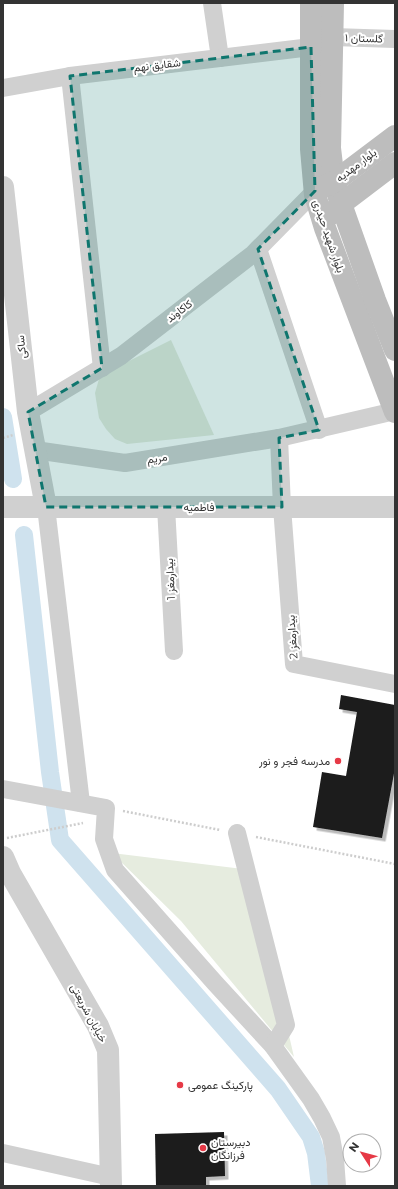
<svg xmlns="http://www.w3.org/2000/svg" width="398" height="1189" viewBox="0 0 398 1189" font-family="Montserrat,Vazirmatn,sans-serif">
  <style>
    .green { fill: #e6ecdf }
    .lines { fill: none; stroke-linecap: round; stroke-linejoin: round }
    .canal { stroke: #cfe2ee; stroke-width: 18 }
    .building { fill: #1a1a1a; filter: url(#shadow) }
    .path { stroke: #cdcdcd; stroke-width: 2.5; stroke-dasharray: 2 2; stroke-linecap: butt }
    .minor { stroke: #d0d0d0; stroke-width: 18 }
    .tertiary { stroke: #d0d0d0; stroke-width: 22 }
    .secondary { stroke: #bdbdbd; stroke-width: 22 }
    .marked { fill: #0f766e; fill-opacity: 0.2; stroke: #0f766e; stroke-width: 3; stroke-dasharray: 8 5; stroke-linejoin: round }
    .poi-dot { fill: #e63946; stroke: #fff; stroke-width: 1.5 }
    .labels { text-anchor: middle; stroke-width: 4; stroke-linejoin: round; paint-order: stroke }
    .street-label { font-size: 11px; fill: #333; stroke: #fff }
    .poi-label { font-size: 11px; fill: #333; stroke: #fff; text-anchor: start }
  </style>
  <defs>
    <filter id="shadow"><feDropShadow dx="3.5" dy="3.5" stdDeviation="0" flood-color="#0004"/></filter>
  </defs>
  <rect width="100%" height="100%" fill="#fff"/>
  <g class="green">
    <path d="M171,340L214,435L127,444L115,439L106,429L99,418L95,393L99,379L111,370Z"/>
    <path d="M112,853L251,870L294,1057L181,921Z"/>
  </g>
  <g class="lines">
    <g class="canal">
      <path d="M3,417L13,479"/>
      <path d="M24,535L50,772L60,840L278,1089L311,1137L316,1153L320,1186"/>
    </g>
  </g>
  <g class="building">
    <path d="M341,695L395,705V768L382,838L313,827L322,772L346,776L357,712L339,709Z"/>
    <path d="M224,1132L225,1176L206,1177V1186H156L155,1134Z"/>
  </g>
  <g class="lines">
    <g class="path">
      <path d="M3,438L13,435"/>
      <path d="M123,811L220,830"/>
      <path d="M256,837L395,864"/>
      <path d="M7,838L83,823"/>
    </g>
    <g class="minor">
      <path d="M212,3L220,58"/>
      <path d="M333,37L395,39"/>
      <path d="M70,76L102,368"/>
      <path d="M3,88L70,76L311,47"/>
      <path d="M258,249L319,430"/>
      <path d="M28,412L121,356L253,254L315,191"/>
      <path d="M279,438L282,507L294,664L395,684"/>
      <path d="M35,450L125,463L279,438L395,411"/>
      <path d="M46,507L81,803"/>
      <path d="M166,507L174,651"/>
      <path d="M3,789L106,808L104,839L115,870L215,983L273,1046L311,1099L322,1118L331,1137L335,1159L337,1186"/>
      <path d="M237,833L286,1025L273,1046"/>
      <path d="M3,1153L111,1177"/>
    </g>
    <g class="tertiary">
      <path d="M3,187L28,412L46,507"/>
      <path d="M3,507H395"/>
      <path d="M3,857L10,873L98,1026L108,1050L111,1186"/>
    </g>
    <g class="secondary">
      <path d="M311,3V149L315,195L325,228L395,412"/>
      <path d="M333,3L330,148L334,182L341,204L375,300L395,350"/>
      <path d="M323,187L334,182L395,136"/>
      <path d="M331,214L341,204L395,163"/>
    </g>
  </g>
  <path class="marked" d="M311,47L315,191L258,249L319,430L279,438L282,507H46L28,412L102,368L70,76Z"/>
  <g class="poi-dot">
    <circle cx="338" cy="761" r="4"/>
    <circle cx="180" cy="1085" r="4"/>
    <circle cx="203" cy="1148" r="4"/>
  </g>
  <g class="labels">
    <g class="street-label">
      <text transform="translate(364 38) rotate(2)" y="4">گلستان ۱</text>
      <text transform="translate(157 65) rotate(-7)" y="4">شقایق نهم</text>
      <text transform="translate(356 165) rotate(-37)" y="4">بلوار مهدیه</text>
      <text transform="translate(329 236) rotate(71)" y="4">بلوار شهید حیدری</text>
      <text transform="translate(179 311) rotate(-37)" y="4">کاکاوند</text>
      <text transform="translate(21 347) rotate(-96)" y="4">ساکی</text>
      <text transform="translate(157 458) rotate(-9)" y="4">مریم</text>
      <text x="199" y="511">فاطمیه</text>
      <text transform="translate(170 579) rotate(-93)" y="4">بیدارمغز 1</text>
      <text transform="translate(292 637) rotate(-94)" y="4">بیدارمغز 2</text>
      <text transform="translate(89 1013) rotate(62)" y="4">خیابان شریعتی</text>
    </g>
    <g class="poi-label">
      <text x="330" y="765" text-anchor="end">مدرسه فجر و نور</text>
      <text x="188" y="1089">پارکینگ عمومی</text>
      <text x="211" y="1146">دبیرستان<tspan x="211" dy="13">فرزانگان</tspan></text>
    </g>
  </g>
  <rect width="398" height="1189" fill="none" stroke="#333333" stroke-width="8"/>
  <g transform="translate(362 1153) rotate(306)"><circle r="19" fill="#ffffff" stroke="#adadad"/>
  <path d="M0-3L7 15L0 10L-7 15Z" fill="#e63946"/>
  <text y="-6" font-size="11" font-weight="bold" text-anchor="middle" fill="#333333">N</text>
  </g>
</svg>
